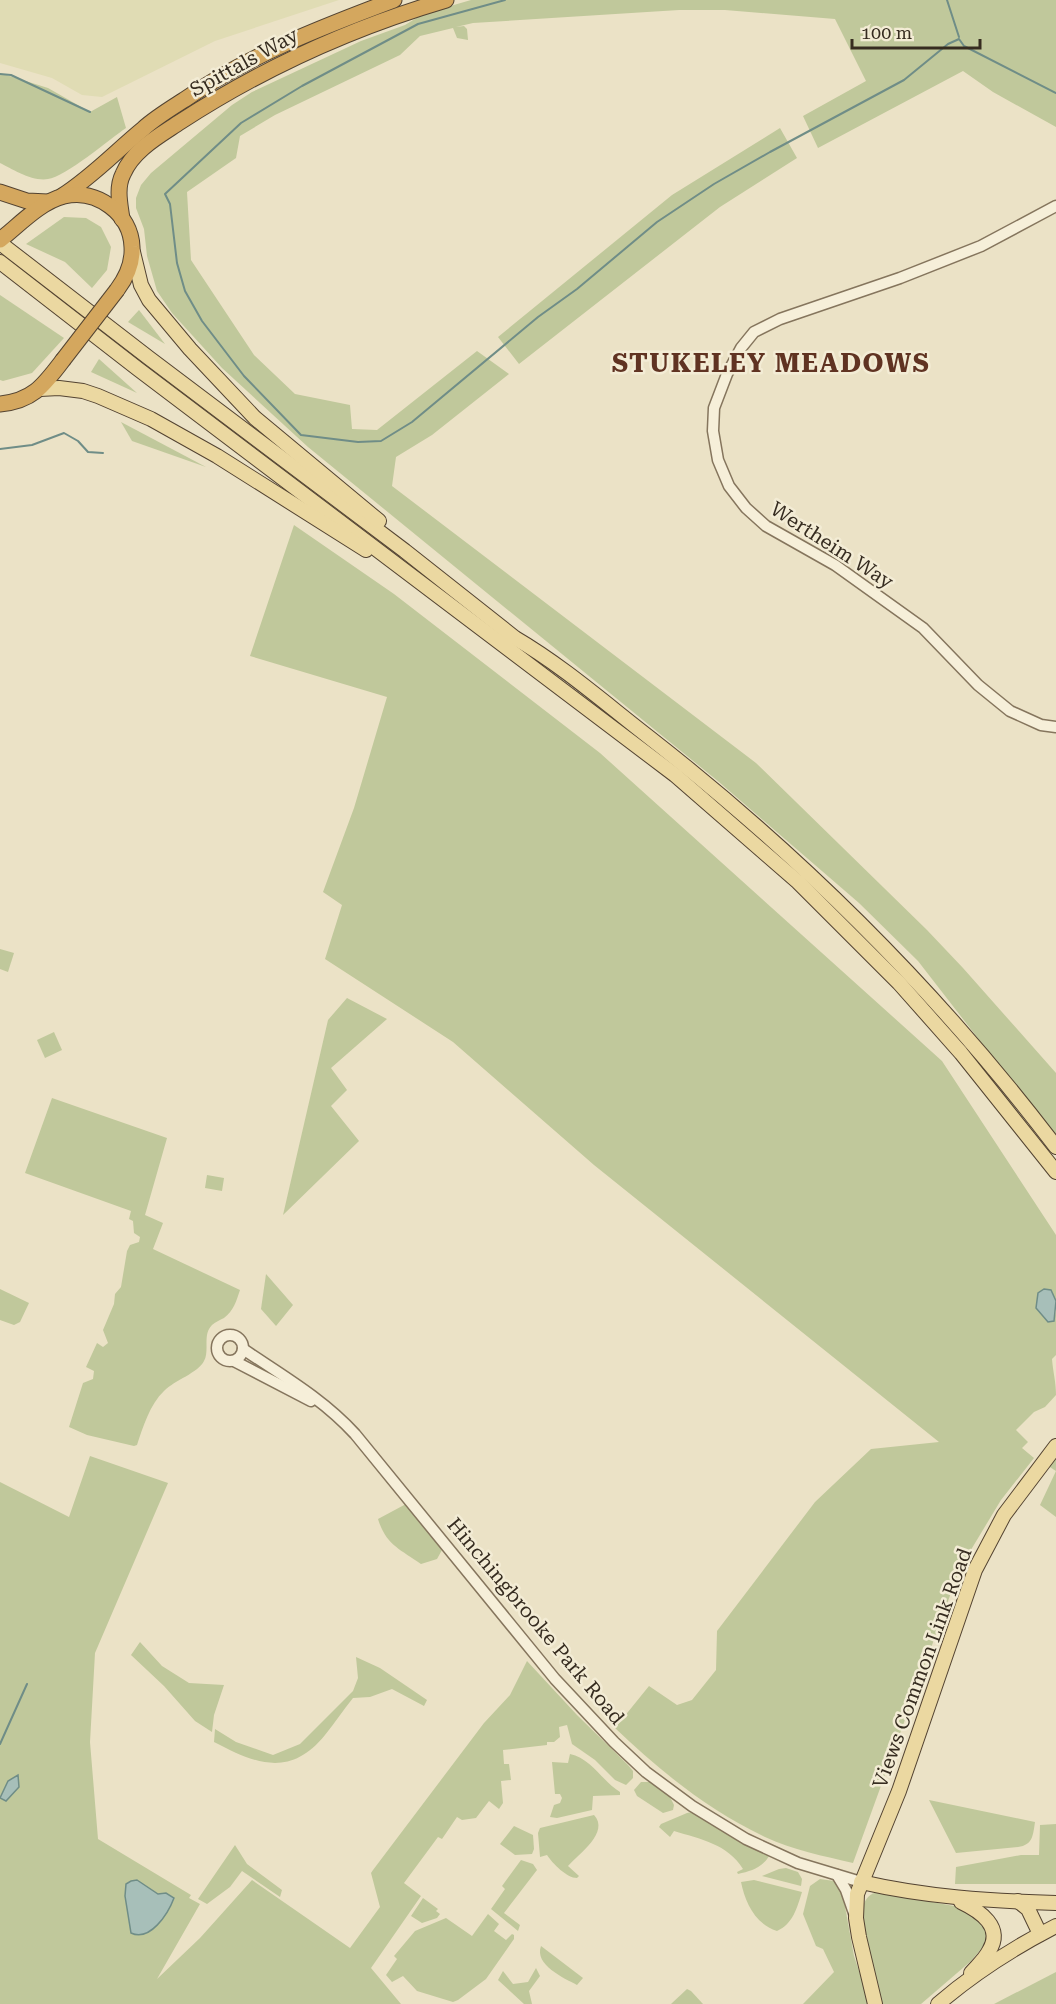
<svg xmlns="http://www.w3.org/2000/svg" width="1056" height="2004" viewBox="0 0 1056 2004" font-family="'Roboto Serif',serif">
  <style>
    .farmland { fill: #e0dcb4 }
    .green { fill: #c0c89b }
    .water { fill: #a7bfb9; stroke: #6f8d87; stroke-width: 1.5 }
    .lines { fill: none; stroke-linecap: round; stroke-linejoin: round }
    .stream { stroke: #6f8d87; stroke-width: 2 }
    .minor-casing { stroke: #85755d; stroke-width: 13 }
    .major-casing { stroke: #534331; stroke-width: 16 }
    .highway-casing { stroke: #534331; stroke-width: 17 }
    .minor { stroke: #f6efd9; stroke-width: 10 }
    .major { stroke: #ebd8a1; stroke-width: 14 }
    .highway { stroke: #d4a75e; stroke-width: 15 }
    .highway-bridge-casing { stroke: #534331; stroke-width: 17; stroke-linecap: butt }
    .highway-bridge { stroke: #d4a75e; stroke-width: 15 }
    .labels { text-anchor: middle; stroke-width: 5; stroke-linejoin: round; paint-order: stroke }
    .street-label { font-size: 20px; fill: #362c20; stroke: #f3ecd5 }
    .district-label { font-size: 26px; font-weight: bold; letter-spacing: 1.5px; fill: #603322; stroke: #f3ecd5 }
  </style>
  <rect width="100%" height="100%" fill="#ebe2c6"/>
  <path class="farmland" d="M0,0H339L215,41L102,97L82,95L52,78L0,63Z"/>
  <g class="green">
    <path d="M471,0H1056V127L993,92L963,71L818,148L803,116L866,81L835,19L725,10H679L473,23L456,27L464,26L467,29L468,40L457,38L453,28L420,36L400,55L275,115L240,136L236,158L187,192L191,260L254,355L295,394L350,405L352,429L377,430L477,351L509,374L432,435L396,457L392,486L756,763L927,930L963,968L1056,1073V1139L918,961L859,903L719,782L308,447L222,368L172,313L157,291L147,256L144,229L136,208V198L141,185L151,173L232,105L252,92L361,41L405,25L423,14Z"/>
    <path d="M0,73L48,88L90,112L117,97L126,128C110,139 65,177 48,179C33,182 12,169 0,163Z"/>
    <path d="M780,128L797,158L720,207L519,364L498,337L672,195Z"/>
    <path d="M64,217L86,218L101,227L111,247L107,270L92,288L65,262L26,244Z"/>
    <path d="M0,295L64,338L32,373L3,381L0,380Z"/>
    <path d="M139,310L165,344L128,322Z"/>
    <path d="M99,359L137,393L91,372Z"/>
    <path d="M121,422L206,467L132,441Z"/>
    <path d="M294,525L394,594L600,753L942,1061L1056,1235V1301L1051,1290L1054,1320L1056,1311V1355L1052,1359C1053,1372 1056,1382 1056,1395L1045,1407L1034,1412L1016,1430L1028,1442L1022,1448L1034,1458L1001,1500L960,1568L853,1863C824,1856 792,1850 765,1837C708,1810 660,1771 615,1728L649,1686L677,1705L692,1700L716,1670L717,1631L815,1502L871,1449L939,1442L594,1165L453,1042L325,959L342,905L323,892L354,808L387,697L250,656Z"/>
    <path d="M0,949L14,953L8,972L0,969Z"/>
    <path d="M347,998L387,1019L331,1068L347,1090L331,1106L359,1141L283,1215L328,1020Z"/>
    <path d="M54,1032L62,1050L45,1058L37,1040Z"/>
    <path d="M52,1098L167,1138L145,1215L163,1223L153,1249L240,1290C236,1302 234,1310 224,1318C220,1320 215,1322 212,1325C202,1335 210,1350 204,1361C198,1373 175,1380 164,1391C150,1404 143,1427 137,1445L134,1446L87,1435L69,1427L83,1383L93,1379L94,1371L86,1367L97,1343L103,1347L108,1343L103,1330L114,1304L115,1294L121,1287L127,1251L130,1245L139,1242L140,1237L134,1233L133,1221L129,1219L131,1211L25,1173Z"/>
    <path d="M207,1175L224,1178L222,1191L205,1188Z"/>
    <path d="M266,1274L293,1305L276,1326L261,1309Z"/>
    <path d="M0,1289L29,1303L20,1322L14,1325L0,1320Z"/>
    <path d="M1056,1453V1517L1040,1505L1056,1471L1045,1464Z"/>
    <path d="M90,1456L168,1483L95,1653L90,1742L98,1839L191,1895L189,1898L200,1904L157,1979L200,1938L252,1880L350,1948L380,1907L371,1873L373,1870L484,1723L510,1695L527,1661L577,1715L628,1765L633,1771V1778L626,1785L615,1780L595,1760L572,1744L567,1725L559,1727L560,1737L554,1742H547V1745L503,1750L504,1764H509L511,1780L501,1781L503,1803L499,1809L489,1801L476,1818L462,1820L457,1817L442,1839L438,1837L404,1883L421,1896L371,1968L401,2004H0V1482L69,1517Z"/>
    <path d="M406,1504L442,1550L437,1559L421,1564C400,1549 386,1545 378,1519Z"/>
    <path d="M140,1642L162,1666L189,1683L224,1685L214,1715L212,1732L195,1721L164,1686L131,1655Z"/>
    <path d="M356,1657L380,1668L427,1700L424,1706L392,1689L370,1697L353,1698C343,1710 335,1723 325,1735C290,1778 256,1764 214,1742L215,1729L236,1742L273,1755L300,1744L353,1691L358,1678Z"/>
    <path d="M570,1754C591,1758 603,1782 620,1792V1795L593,1796L592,1810L557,1818L550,1817L554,1805L560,1803L562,1798L560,1794H555L552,1762L568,1763Z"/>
    <path d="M641,1782H650L670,1797L674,1805L673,1810L663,1813L637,1796L634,1790Z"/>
    <path d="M929,1800L1035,1822C1033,1835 1033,1845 1018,1847L956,1853Z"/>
    <path d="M692,1812L769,1856C762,1868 751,1871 738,1874L737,1872L743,1869C728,1844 700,1839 674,1831L670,1837L659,1827L661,1824L687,1813Z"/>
    <path d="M594,1815C610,1832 579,1854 568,1866L579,1876L577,1878C567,1878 553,1864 547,1855L540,1857L538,1833L540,1828Z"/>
    <path d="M1056,1824V1884H955L956,1867L1021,1855H1039L1040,1825Z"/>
    <path d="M514,1826L533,1835L534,1849L532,1854L515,1855L500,1844Z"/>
    <path d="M235,1845L247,1864L282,1890L280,1897L242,1871L230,1887L207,1904L198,1899Z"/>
    <path d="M521,1860L533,1864L537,1870L504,1913L520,1925L518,1931L491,1909L505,1889L502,1886Z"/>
    <path d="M786,1868L798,1872L802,1879L801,1886L762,1876L779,1869Z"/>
    <path d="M820,1879L834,1881L841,1891L844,1901L854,1956L870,2004H803L834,1972L823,1949L816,1946L803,1914L810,1886Z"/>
    <path d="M754,1880L802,1892C797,1908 793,1924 777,1931C755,1924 745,1902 741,1882Z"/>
    <path d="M877,1892L965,1908L987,1928L988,1941L971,1961L921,2004H878L873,1985L862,1911C864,1901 867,1895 877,1892Z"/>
    <path d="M423,1898L438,1909L436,1911L440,1914L437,1918L422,1923L411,1916Z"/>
    <path d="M488,1914L499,1924L494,1931L506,1940L512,1934L514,1935V1939L486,1979L458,2000L453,2002L417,1991L403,1976L392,1982L386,1975L397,1959L394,1956L415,1931L446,1918L472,1936Z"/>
    <path d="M541,1946L583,1978L577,1985C564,1978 534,1965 541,1946Z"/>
    <path d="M536,1968L540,1976L529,1991L532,2004H524L498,1980L503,1971L513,1984L528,1982Z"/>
    <path d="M1056,1972V2004H994Z"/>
    <path d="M687,1989L691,1991L703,2004H671Z"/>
  </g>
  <g class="water">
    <path d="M1044,1289L1051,1290L1056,1301L1054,1321L1048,1322L1036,1308L1038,1293Z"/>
    <path d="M18,1775L19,1787L6,1801L0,1798L8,1781Z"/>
    <path d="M137,1880L158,1894L166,1893L174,1898C168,1914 150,1942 131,1933L125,1896L126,1884L131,1881Z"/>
  </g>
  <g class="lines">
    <g class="stream">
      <path d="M505,0L418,24L302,86L241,123L165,194L170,204L177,263L185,291L202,321L244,376L301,435L358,442L381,441L412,422L538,317L577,289L657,222L714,184L770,152L904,80L948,44L959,39L964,46L1056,93"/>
      <path d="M947,0L959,37"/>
      <path d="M0,74L11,75L90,112"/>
      <path d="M0,449L32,445L64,433L78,441L88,452L103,453"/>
      <path d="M0,1744L27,1684"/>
    </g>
    <g class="minor-casing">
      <g id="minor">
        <path d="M1056,206L981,246L900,278L780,319L754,332L741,348L727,374L714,408L713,431L718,460L729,486L746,508L766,526L835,565L923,628L978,685L1010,711L1041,725L1056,727"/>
        <circle cx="230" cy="1348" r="13"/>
        <path d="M243,1349C283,1376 323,1399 355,1434L555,1679L614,1742L646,1772L692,1806L746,1839L798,1863L861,1882"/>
        <path d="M234,1361L311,1401"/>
        <path d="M837,1875L846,1890L854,1913"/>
      </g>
    </g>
    <g class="major-casing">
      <g id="major">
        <path d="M0,243L149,358L405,551L515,638C563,666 606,704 650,738C802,857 939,993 1056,1147"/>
        <path d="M133,252L141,285L149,300L190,349L255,418L379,521"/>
        <path d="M0,262L138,369L675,775L798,882L899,983L961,1053L1056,1172"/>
        <path d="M40,389L59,388L83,391L98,396L151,419L217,456L366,550"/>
        <path d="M861,1882C926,1897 990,1901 1056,1903"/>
        <path d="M1018,1901L1028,1909L1040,1934"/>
        <path d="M961,1902C980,1911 1004,1927 989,1951C985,1959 977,1966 971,1973"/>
        <path d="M875,2004L859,1937L856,1918L857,1894L899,1791L975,1570L1004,1515L1056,1446"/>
        <path d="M938,2004C973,1974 1015,1947 1056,1926"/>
      </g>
    </g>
    <g class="highway-casing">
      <g id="highway">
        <path d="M0,192L27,201L48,202"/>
        <path d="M62,196C92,177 115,152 143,129C155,118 170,109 184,100C247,56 322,27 394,0"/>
        <path d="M122,219C120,204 116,188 123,174C133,150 159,136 180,122C263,68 351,28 446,0"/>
        <path d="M0,240C19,225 40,202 64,196C97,188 131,214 132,247C133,263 126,278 117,290"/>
        <path d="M0,404C33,401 44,385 63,360"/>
      </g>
    </g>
    <use href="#minor" class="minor"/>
    <use href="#major" class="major"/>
    <use href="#highway" class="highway"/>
    <g class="highway-bridge-casing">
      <path id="highway-bridge" d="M63,360L117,290"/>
    </g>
    <use href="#highway-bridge" class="highway-bridge"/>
  </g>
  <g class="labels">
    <g class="street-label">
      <text transform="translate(244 62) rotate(-29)" y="7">Spittals Way</text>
      <text transform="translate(832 545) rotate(33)" y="7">Wertheim Way</text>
      <text transform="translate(536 1621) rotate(50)" y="7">Hinchingbrooke Park Road</text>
      <text transform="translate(922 1668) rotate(-70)" y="7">Views Common Link Road</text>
    </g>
    <g class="district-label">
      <text x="771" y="372">STUKELEY MEADOWS</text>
    </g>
  </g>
  <path d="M852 39v9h128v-9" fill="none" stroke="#362c20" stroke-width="3"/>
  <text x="861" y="39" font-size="18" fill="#362c20" stroke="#f3ecd5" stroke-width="4.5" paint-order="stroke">100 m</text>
</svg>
